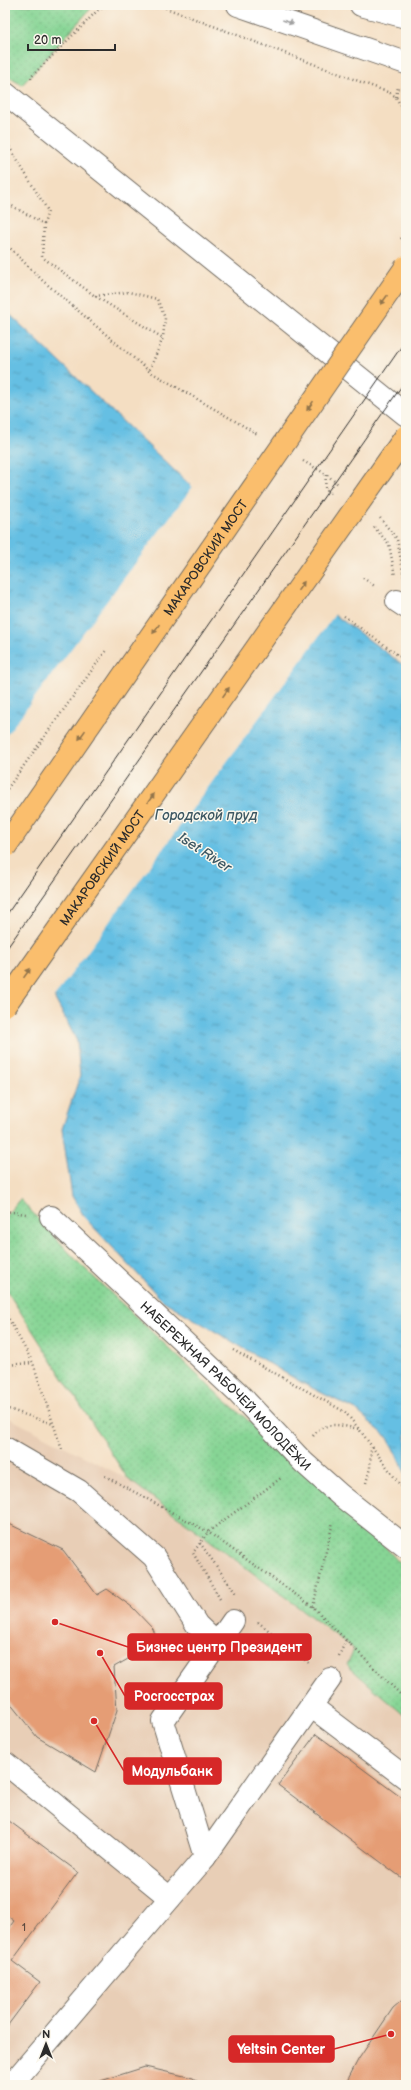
<svg xmlns="http://www.w3.org/2000/svg" width="411" height="2090" viewBox="0 0 411 2090" font-family="'Balsamiq Sans',sans-serif">
  <style>
    .built { fill: #e8ceb6 }
    .grass { fill: url(#grass-dots); stroke: #598060 }
    .water { fill: url(#water-ripples); stroke: #487587 }
    .pier { fill: #f4dec2 }
    .building { fill: #e59d75 }
    .lines { fill: none; stroke-linecap: round; stroke-linejoin: round }
    .minor-casing { stroke: #716a60; stroke-width: 24 }
    .path { stroke: #716a60; stroke-width: 2.5; stroke-dasharray: 1 3; stroke-linecap: butt }
    .minor { stroke: #fff; stroke-width: 22 }
    .tram { stroke: #2b2b2b; stroke-width: 1 }
    .major-bridge-casing { stroke: #716a60; stroke-width: 24; stroke-linecap: butt }
    .path-bridge { stroke: #716a60; stroke-width: 2.5; stroke-dasharray: 1 3; stroke-linecap: butt }
    .major-bridge { stroke: #fabe6d; stroke-width: 22 }
    .oneway { fill: #a0a0a0 }
    .oneway2 { fill: #92744c }
    .labels { text-anchor: middle; stroke-width: 3; stroke-linejoin: round; paint-order: stroke }
    .number-label { font-size: 11px; fill: #5a483e }
    .street-label { font-size: 13px; fill: #2b2b2b; stroke: #fbf7ec }
    .water-label { font-size: 14px; font-style: italic; fill: #3c5762; stroke: #fbf7ec }
    .leader { fill: none; stroke: #d62828; stroke-width: 1.5 }
    .callout-dot { fill: #d62828; stroke: #fbf7ec; stroke-width: 1.5 }
    .callout { fill: #d62828; stroke: #d62828; stroke-width: 1.5 }
    .callout-label { font-size: 14px; text-anchor: middle; font-weight: bold; fill: #fff }
  </style>
  <defs>
    <pattern id="grass-dots" width="8" height="8" patternUnits="userSpaceOnUse"><rect width="8" height="8" fill="#87d595"/><path d="M2 2h.1M6 6h.1" fill="none" stroke="#75b781" stroke-width="1.8" stroke-linecap="round"/></pattern>
    <pattern id="water-ripples" width="26" height="14" patternUnits="userSpaceOnUse"><rect width="26" height="14" fill="#65bfe3"/><path d="M2 4q2-2 4 0t4 0M15 11q2-2 4 0t4 0" fill="none" stroke="#539bb8"/></pattern>
  </defs>
  <rect width="100%" height="100%" fill="#fbf7ec"/>
  <filter id="ink" filterUnits="userSpaceOnUse"><feTurbulence type="fractalNoise" baseFrequency=".025" numOctaves="2"/><feDisplacementMap in="SourceGraphic" scale="8" xChannelSelector="R" yChannelSelector="G"/><feConvolveMatrix kernelMatrix="1 2 1 2 8 2 1 2 1" color-interpolation-filters="sRGB"/></filter>
  <filter id="wash" filterUnits="userSpaceOnUse"><feTurbulence type="fractalNoise" baseFrequency=".012" numOctaves="4" result="noise"/><feDisplacementMap in="SourceGraphic" scale="16" xChannelSelector="R" yChannelSelector="G"/><feGaussianBlur stdDeviation="0.9" result="paint"/><feColorMatrix in="noise" values="0 0 0 0 0 0 0 0 0 0 0 0 0 0 0 0 0 1.4 0 .05"/><feComposite in="paint" operator="in"/></filter>
  <g filter="url(#wash)">
    <rect width="100%" height="100%" fill="#f4dec2"/>
    <path class="built" d="M5,1416L128,1479L354,1650L347,1665L406,1717V2085H5Z"/>
    <g class="grass">
      <path d="M11,5H94L22,85L5,75V16Z"/>
      <path d="M20,1199L78,1262L212,1389L350,1508L406,1570V1717L347,1665L354,1649L128,1479L5,1288V1217Z"/>
    </g>
    <path class="water" d="M5,310L192,487L335,615L406,667V1474L388,1438L356,1410L304,1384L162,1300L85,1218L72,1196L62,1129L80,1076L77,1041L54,997L5,963Z"/>
    <path class="pier" d="M194,485L336,613L53,999L5,965V737Z"/>
    <g id="blocks">
      <g class="building">
        <path d="M5,1522L63,1550L97,1595L107,1589L132,1607L153,1629L158,1642L114,1667L117,1710L96,1772L37,1737L5,1697Z"/>
        <path d="M316,1734L406,1801V1881L278,1785Z"/>
        <path d="M5,1818L78,1872L12,1961L40,1982L5,2029V1933L14,1921L5,1914Z"/>
        <path d="M406,1997V2085H345L358,2060L393,2008Z"/>
        <path d="M145,2067L193,2078L202,2085H88Z"/>
      </g>
    </g>
  </g>
  <g filter="url(#ink)">
    <use href="#blocks" fill-opacity="0" stroke="#716a60" stroke-width="1"/>
    <g class="lines">
      <g class="minor-casing">
        <g id="minor">
          <path d="M238,5L406,63"/>
          <path d="M361,5L406,17"/>
          <path d="M5,93L406,415"/>
          <path d="M397,601L406,607"/>
          <path id="s1" d="M51,1217L238,1393L303,1462L340,1495L406,1547"/>
          <path d="M5,1448L79,1491L154,1557L197,1625L217,1644"/>
          <path d="M311,1706L406,1778"/>
          <path d="M5,1763L170,1898"/>
          <path d="M205,1857L330,1679"/>
          <path d="M11,2085L205,1857L163,1721L233,1621"/>
        </g>
      </g>
      <g class="path">
        <path d="M158,5L390,93L396,97L406,117"/>
        <path d="M31,79V77L98,10L109,5"/>
        <path d="M396,97L398,87"/>
        <path d="M5,140L48,211L44,224L5,202"/>
        <path d="M44,224L42,257L95,296L163,338L149,371"/>
        <path d="M401,239L406,231"/>
        <path d="M5,243L42,280L149,371L259,435"/>
        <path d="M95,296L129,292L157,299L165,318L163,338"/>
        <path d="M303,461L326,474L339,485"/>
        <path d="M326,475L325,489L332,494"/>
        <path d="M380,518L397,539L404,577"/>
        <path d="M374,527L389,544L395,576"/>
        <path d="M363,578L376,587"/>
        <path d="M344,616L406,661"/>
        <path d="M5,1211L26,1214"/>
        <path d="M5,1312L33,1363L62,1450"/>
        <path d="M233,1350L345,1412L359,1429L406,1493"/>
        <path d="M5,1365L33,1363"/>
        <path d="M5,1408L53,1424"/>
        <path d="M313,1436C326,1419 342,1426 359,1429"/>
        <path d="M105,1476L208,1532L313,1607L406,1700"/>
        <path d="M366,1483L370,1468L371,1447"/>
        <path d="M200,1543L237,1595"/>
        <path d="M220,1599L193,1553L208,1532L281,1478"/>
        <path d="M313,1607L333,1522"/>
        <path d="M258,1622L309,1663"/>
        <path d="M339,1656L346,1640"/>
      </g>
      <use href="#minor" class="minor"/>
      <g class="tram">
        <path d="M5,917L406,340"/>
        <path d="M5,951L406,380"/>
      </g>
      <g class="major-bridge-casing">
        <g id="major-bridge">
          <path id="s2" d="M5,847L406,267"/>
          <path id="s3" d="M5,1005L406,436"/>
        </g>
      </g>
      <path class="path-bridge" d="M5,792L107,649"/>
      <use href="#major-bridge" class="major-bridge"/>
    </g>
    <defs><path id="oneway-solid" d="M-6-.8H1V-3.2L6.5 0L1 3.2V.8H-6Z"/></defs>
    <use class="oneway" href="#oneway-solid" transform="translate(288 22) rotate(19)"/>
    <g class="oneway2">
      <use href="#oneway-solid" transform="translate(384 300) rotate(125)"/>
      <use href="#oneway-solid" transform="translate(310 406) rotate(125)"/>
      <use href="#oneway-solid" transform="translate(301 586) rotate(-55)"/>
      <use href="#oneway-solid" transform="translate(156 629) rotate(125)"/>
      <use href="#oneway-solid" transform="translate(226 692) rotate(-55)"/>
      <use href="#oneway-solid" transform="translate(82 735) rotate(125)"/>
      <use href="#oneway-solid" transform="translate(151 798) rotate(-55)"/>
      <use href="#oneway-solid" transform="translate(27 973) rotate(-55)"/>
    </g>
  </g>
  <g class="labels">
    <g class="number-label">
      <text x="24" y="1931">1</text>
    </g>
    <g class="street-label">
      <text dy="5" stroke="none"><textPath href="#s2" startOffset="352">МАКАРОВСКИЙ МОСТ</textPath></text>
      <text dy="5" stroke="none"><textPath href="#s3" startOffset="168">МАКАРОВСКИЙ МОСТ</textPath></text>
      <text dy="5" stroke="none"><textPath href="#s1" startOffset="243">НАБЕРЕЖНАЯ РАБОЧЕЙ МОЛОДЁЖИ</textPath></text>
    </g>
    <g class="water-label">
      <text x="206" y="820">Городской пруд</text>
      <text transform="translate(205 852) rotate(33)" y="5">Iset River</text>
    </g>
  </g>
  <path class="leader" d="M55 1622L128 1647M100 1653L125 1696M94 1721L124 1771M391 2034L334 2049"/>
  <g class="callout-dot">
    <circle cx="55" cy="1622" r="4"/>
    <circle cx="100" cy="1653" r="4"/>
    <circle cx="94" cy="1721" r="4"/>
    <circle cx="391" cy="2034" r="4"/>
  </g>
  <g class="callout">
    <rect x="128" y="1634" width="183" height="26" rx="4"/>
    <rect x="125" y="1683" width="97" height="26" rx="4"/>
    <rect x="124" y="1758" width="97" height="26" rx="4"/>
    <rect x="229" y="2036" width="105" height="26" rx="4"/>
  </g>
  <g class="callout-label">
    <text x="219" y="1652">Бизнес центр Президент</text>
    <text x="174" y="1701">Росгосстрах</text>
    <text x="172" y="1776">Модульбанк</text>
    <text x="281" y="2054">Yeltsin Center</text>
  </g>
  <rect width="411" height="2090" fill="none" stroke="#fbf7ec" stroke-width="20"/>
  <g transform="translate(46 2044)" stroke="#fbf7ec" stroke-width="3" paint-order="stroke">
  <path d="M0-3L7 15L0 10L-7 15Z" fill="#2b2b2b"/>
  <text y="-6" font-size="11" font-weight="bold" text-anchor="middle" fill="#2b2b2b">N</text>
  </g>
  <path d="M28 44v6h87v-6" fill="none" stroke="#2b2b2b" stroke-width="2"/>
  <text x="34" y="44" font-size="12" fill="#2b2b2b" stroke="#fbf7ec" stroke-width="3" paint-order="stroke">20 m</text>
</svg>
